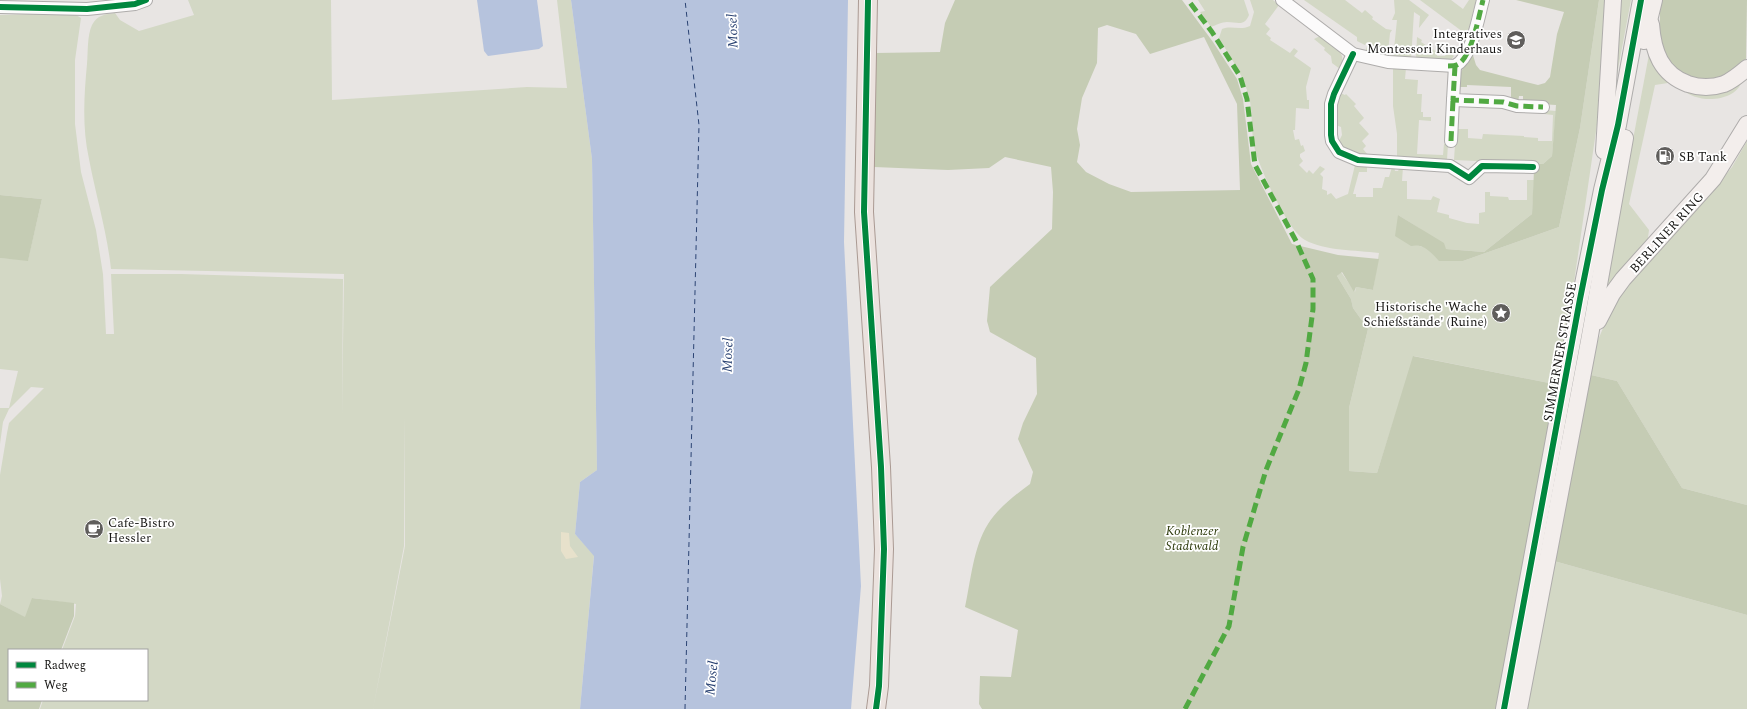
<svg xmlns="http://www.w3.org/2000/svg" width="1747" height="709" viewBox="0 0 1747 709" font-family="Spectral,serif">
  <style>
    .green { fill: #d3d8c5 }
    .forest { fill: #c5ccb4; fill-rule: evenodd }
    .sand { fill: #e7e1cb }
    .water { fill: #b6c3dd }
    .lines { fill: none; stroke-linecap: round; stroke-linejoin: round }
    .ferry { stroke: #2b4373; stroke-width: 1; stroke-dasharray: 5 4; stroke-linecap: butt }
    .street-casing { stroke: #aeacab; stroke-width: 14 }
    .secondary-casing { stroke: #aeacab; stroke-width: 18 }
    .primary-casing { stroke: #aa9a93; stroke-width: 20 }
    .street { stroke: #fcfbfb; stroke-width: 12 }
    .secondary { stroke: #f3eeec; stroke-width: 16 }
    .primary { stroke: #ebe2de; stroke-width: 18 }
    .quiet { stroke: #51a942; stroke-width: 5; stroke-dasharray: 10 5; stroke-linecap: butt }
    .cycleway-casing { stroke: #fff; stroke-width: 8 }
    .cycleway { stroke: #00873e; stroke-width: 6 }
    .labels { text-anchor: middle; stroke-width: 3.5; stroke-linejoin: round; paint-order: stroke }
    .poi-label { font-size: 13px; fill: #161513; stroke: #fff; text-anchor: end }
    .street-label { font-size: 13px; fill: #161513; stroke: #fff }
    .park-label { font-size: 13px; font-style: italic; fill: #2d3a0b; stroke: #fff }
    .water-label { font-size: 14px; font-style: italic; fill: #2b4373; stroke: #fff }
  </style>
  <rect width="100%" height="100%" fill="#e8e5e3"/>
  <g class="green">
    <path d="M188,0H331L332,100L527,87L567,88L557,0H571L592,159L597,470L580,482L575,534L594,555L580,709H373L405,546L404,415V546L373,709H40L43,700H147V650H62L75,616L76,604L33,598L26,618L0,604L2,596L0,579V475L7,433L9,423L44,388L31,387L9,409L3,422L0,444V408H9L18,371L0,369V258L28,260L42,199L0,195V15L73,13L81,18L75,60V124L81,172L96,230L103,274L106,334H114L111,274H181L343,279L342,416L344,274L111,269C107,232 96,196 89,159C82,128 84,95 87,64C88,52 87,36 92,25C97,15 106,14 115,13L120,20L139,31L194,15Z"/>
    <path d="M1198,0H1244L1249,15C1244,27 1237,22 1227,22C1222,22 1216,25 1211,27L1200,12L1205,11Z"/>
    <path d="M1250,0H1273L1279,5L1265,24L1270,29L1266,34L1271,38L1270,40L1290,53L1294,48L1298,51L1294,56L1311,68L1306,87L1307,100H1309V109L1296,108L1295,130H1293L1295,140L1299,139L1301,146L1303,145L1305,151L1300,154V157L1303,161L1299,165L1307,173L1309,170L1313,174L1320,166L1325,169L1320,174L1323,177L1322,189L1327,191V195L1331,193L1336,199L1348,194L1355,165L1367,166V172H1359L1353,194H1356V197H1373V188H1382L1385,177H1389L1392,167H1394L1395,171H1398L1400,167H1403L1402,181H1407V199L1431,200L1433,196L1440,199L1437,212L1449,215V218L1467,223L1479,224V213L1485,212V192H1490V196L1508,197L1509,200H1527V180H1534L1532,214L1484,252L1446,249L1419,228L1398,215L1416,245L1427,248L1439,260L1463,261L1559,227L1580,128L1599,0H1608L1601,97L1559,385L1414,356L1377,473L1349,471V408L1368,329L1353,308L1351,299L1337,276L1341,272L1355,292L1356,287L1373,290L1379,253C1356,250 1325,251 1305,240C1288,232 1258,165 1254,146C1251,130 1253,113 1249,97C1244,76 1230,57 1219,38L1222,29C1232,25 1239,31 1250,26L1254,12Z"/>
    <path d="M1304,0H1345L1362,13L1365,10L1373,17L1372,19L1386,29L1392,30L1390,33L1388,53L1384,57L1365,52L1368,44L1366,43L1365,45L1357,41V37Z"/>
    <path d="M1394,0H1409L1429,15L1419,28L1420,16L1414,12L1411,60L1393,59L1397,20H1392L1395,13Z"/>
    <path d="M1420,0H1451L1463,9L1469,0H1476L1469,29L1463,32Z"/>
    <path d="M1620,0H1631L1612,101Z"/>
    <path d="M1320,36C1332,46 1349,51 1340,69L1332,63L1331,56L1324,50L1325,48L1314,39Z"/>
    <path d="M1417,37L1422,40L1421,42L1437,52V56H1445L1448,52L1454,56L1451,60H1416Z"/>
    <path d="M1650,49L1668,80V83L1655,85L1629,204L1649,230L1647,245L1603,299Z"/>
    <path d="M1394,67L1406,68L1405,79L1418,80L1417,94H1422L1421,112H1423V117H1431V121L1419,120L1417,154L1443,155L1444,144H1448L1447,160L1397,158V134L1393,106V69Z"/>
    <path d="M1742,81C1735,103 1696,104 1682,89Z"/>
    <path d="M1340,93L1345,95L1346,94L1356,104L1354,106L1364,118L1359,123L1369,134L1362,141L1366,146L1363,149L1368,155L1359,157L1343,148L1339,141L1342,135L1341,127L1336,125L1335,107Z"/>
    <path d="M1544,110L1556,111L1552,156L1543,164L1454,160L1456,129H1468V138L1482,139L1483,134L1524,136V137L1538,138V141H1552L1553,115L1544,114Z"/>
    <path d="M1747,141V505L1682,488L1617,381L1591,375L1598,340L1609,314L1622,291L1691,216L1719,183L1732,167Z"/>
    <path d="M1554,561L1747,615V709H1526Z"/>
  </g>
  <g class="forest">
    <path d="M955,0H1182L1213,42L1237,79L1243,99L1251,164L1292,244L1338,255L1379,259L1373,290L1356,287L1354,292L1342,272L1337,276L1351,299L1353,308L1368,329L1349,408V471L1377,473L1413,356L1559,385L1498,709H982L979,704L980,676L1011,677L1018,630L965,607C971,580 973,548 988,524C998,508 1015,495 1030,484L1033,472L1018,439L1023,423L1037,394L1036,358L990,332L987,321L990,287L1052,229L1053,192L1051,167L1005,157L989,168L948,170L874,167L875,53L940,52L945,23ZM1107,25L1136,34L1150,54L1204,37L1237,104L1240,190L1131,192L1109,184L1086,172L1077,162L1080,145L1077,129L1082,98L1097,63L1098,28Z"/>
    <path d="M1516,0H1599L1580,128L1559,227L1463,261H1439C1431,252 1423,243 1411,246L1395,236L1398,215L1444,243L1446,249L1484,252L1532,214L1534,170L1537,164H1543L1552,156L1556,105L1523,103V96H1519L1518,103L1511,97V87L1467,85V87H1460L1461,72L1472,52L1476,65L1480,70L1538,85L1545,83L1550,77L1557,34L1564,12Z"/>
    <path d="M1662,0H1747L1746,59L1732,73L1712,82H1695L1671,67L1660,45V11Z"/>
    <path d="M0,195L42,199L28,261L0,258Z"/>
    <path d="M1591,375L1617,381L1682,488L1747,505V615L1554,561Z"/>
    <path d="M32,598L74,603V616L61,650H9V700H42L39,709H0V604L25,617Z"/>
  </g>
  <path class="sand" d="M561,532L569,533L570,546L578,557L566,559L561,551Z"/>
  <g class="water">
    <path d="M477,0H537L543,46L539,49L488,56L484,51Z"/>
    <path d="M571,0H848L844,242L861,586L851,709H580L594,556L575,534L580,482L597,470L592,159Z"/>
  </g>
  <g class="lines">
    <path class="ferry" d="M685,709L699,125L685,0"/>
    <g class="street-casing">
      <g id="street">
        <path d="M1282,0L1353,54L1388,62L1455,66C1472,57 1478,18 1483,0"/>
        <path d="M0,7L87,9L135,4L146,0"/>
        <path d="M1353,54L1334,94L1331,104V135L1332,141L1339,152L1358,160L1450,166L1469,178L1482,166L1533,167"/>
        <path d="M1455,66L1453,100L1503,102L1517,106L1543,107"/>
        <path d="M1451,141L1453,100"/>
      </g>
    </g>
    <g class="secondary-casing">
      <g id="secondary">
        <path d="M1651,24C1653,52 1661,74 1688,84C1700,88 1712,88 1724,84C1733,80 1740,74 1747,68"/>
        <path d="M1644,41L1654,0"/>
        <path d="M1604,151L1613,0"/>
        <path d="M1598,321L1612,294L1623,279L1713,179L1747,124"/>
        <path d="M1504,709L1580,299L1602,190L1618,125L1641,0"/>
        <path d="M1519,709L1589,341L1625,138"/>
      </g>
    </g>
    <g class="primary-casing">
      <path id="primary" d="M868,0L864,212L881,467L884,549L879,686L876,709"/>
    </g>
    <use href="#street" class="street"/>
    <use href="#secondary" class="secondary"/>
    <use href="#primary" class="primary"/>
    <g class="quiet">
      <path d="M1448,66C1452,66 1457,66 1460,63C1472,53 1479,16 1483,0"/>
      <path d="M1455,66L1453,100L1503,102L1517,106L1543,107"/>
      <path d="M1451,141L1453,100"/>
      <path d="M1185,709L1229,626L1243,547L1266,470L1299,389L1306,363L1313,309V279L1296,241L1255,165L1247,99L1240,76L1212,32L1188,0"/>
    </g>
    <g class="cycleway-casing">
      <g id="cycleway">
        <path d="M868,0L864,212L881,467L884,549L879,686L876,709"/>
        <path d="M0,7L87,9L135,4L146,0"/>
        <path d="M1353,54L1334,94L1331,104V135L1332,141L1339,152L1358,160L1450,166L1469,178L1482,166L1533,167"/>
        <path d="M1504,709L1580,299L1602,190L1618,125L1641,0"/>
      </g>
    </g>
    <use href="#cycleway" class="cycleway"/>
  </g>
  <defs>
    <g id="school-disc" transform="scale(1)"><circle r="9.5" fill="#605e5c" stroke="#fff"/><path d="M0-5L7-2L0 1L-7-2ZM-4 1L0 2.5L4 1V4Q0 6-4 4Z" fill="#fff"/></g>
    <g id="fuel-disc" transform="scale(1)"><circle r="9.5" fill="#605e5c" stroke="#fff"/><path d="M-5.5-6h7V0h2V4h1.3V-2.5L3-4.5l.8-.8L6-3V5H2.5V1h-1V6h-7ZM-4.2-4.7v3.2H.2V-4.7Z" fill="#fff"/></g>
    <g id="sight-disc" transform="scale(1)"><circle r="9.5" fill="#605e5c" stroke="#fff"/><path d="M0-6L1.8-2.2L6-1.7L2.9 1.2L3.7 5.4L0 3.3L-3.7 5.4L-2.9 1.2L-6-1.7L-1.8-2.2Z" fill="#fff"/></g>
    <g id="cafe-disc" transform="scale(1)"><circle r="9.5" fill="#605e5c" stroke="#fff"/><path d="M-5.5-4.5H6V0H3Q3 3.5 0 3.5H-2.5Q-5.5 3.5-5.5 0ZM3-3.2v2h1.7v-2ZM-6 4.5H4V6H-6Z" fill="#fff"/></g>
  </defs>
  <g fill-rule="evenodd">
    <use href="#school-disc" x="1516" y="40"/>
    <use href="#fuel-disc" x="1665" y="156"/>
    <use href="#sight-disc" x="1501" y="313"/>
    <use href="#cafe-disc" x="94" y="529"/>
  </g>
  <g class="labels">
    <g class="poi-label">
      <text x="1502" y="38">Integratives<tspan x="1502" dy="15">Montessori Kinderhaus</tspan></text>
      <text x="1679" y="161" text-anchor="start">SB Tank</text>
      <text x="1487" y="311">Historische 'Wache<tspan x="1487" dy="15">Schießstände' (Ruine)</tspan></text>
      <text x="108" y="527" text-anchor="start">Cafe-Bistro<tspan x="108" dy="15">Hessler</tspan></text>
    </g>
    <g class="street-label">
      <text transform="translate(1666 232) rotate(-48)" y="5">BERLINER RING</text>
      <text transform="translate(1559 352) rotate(-80)" y="5">SIMMERNER STRASSE</text>
    </g>
    <g class="park-label">
      <text x="1192" y="535">Koblenzer<tspan x="1192" dy="15">Stadtwald</tspan></text>
    </g>
    <g class="water-label">
      <text transform="translate(732 31) rotate(-92)" y="5">Mosel</text>
      <text transform="translate(727 355) rotate(-88)" y="5">Mosel</text>
      <text transform="translate(711 678) rotate(-84)" y="5">Mosel</text>
    </g>
  </g>
  <rect x="8" y="649" width="140" height="52" fill="#ffffff" stroke="#a2a1a1"/>
  <rect x="16" y="662" width="20" height="6" fill="#00873e" stroke="#a2a1a1"/>
  <text x="44" y="669" font-size="12" fill="#161513">Radweg</text>
  <rect x="16" y="682" width="20" height="6" fill="#51a942" stroke="#a2a1a1"/>
  <text x="44" y="689" font-size="12" fill="#161513">Weg</text>
</svg>
